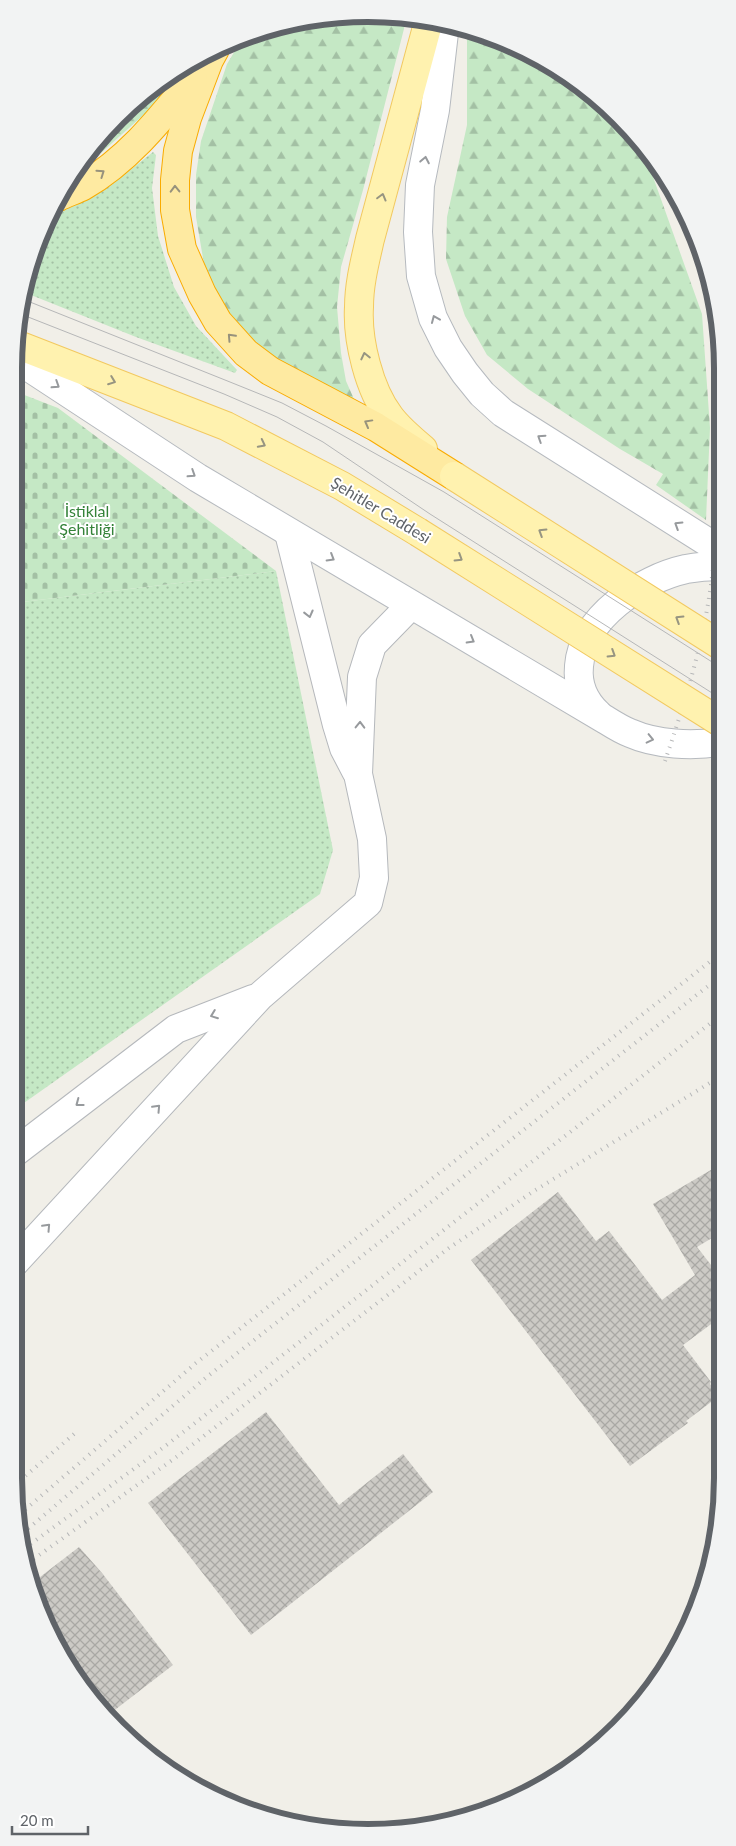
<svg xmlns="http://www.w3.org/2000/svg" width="736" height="1846" viewBox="0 0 736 1846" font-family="Lato,sans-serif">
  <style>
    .grass { fill: url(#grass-dots) }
    .forest { fill: url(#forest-firs) }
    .cemetery { fill: url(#cemetery-stones) }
    .building { fill: url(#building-cross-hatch) }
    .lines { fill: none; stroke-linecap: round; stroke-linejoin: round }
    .tertiary-casing { stroke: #b5b8bc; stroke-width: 30 }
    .secondary-casing { stroke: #b6babf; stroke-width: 30 }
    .primary-casing { stroke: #f2c960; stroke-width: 30 }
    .trunk-casing { stroke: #f9ab00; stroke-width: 30 }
    .tertiary { stroke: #fff; stroke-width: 28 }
    .secondary { stroke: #fff; stroke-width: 28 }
    .primary { stroke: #fff2af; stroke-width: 28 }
    .trunk { stroke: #feeaa1; stroke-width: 28 }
    .tram { stroke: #b6b7b8; stroke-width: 1 }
    .rail { stroke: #b6b7b8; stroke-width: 4; stroke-dasharray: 1 6; stroke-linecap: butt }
    .primary-bridge-casing { stroke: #f2c960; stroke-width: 30; stroke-linecap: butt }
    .primary-bridge { stroke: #fff2af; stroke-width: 28 }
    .oneway { stroke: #979a9d }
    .oneway2 { stroke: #97927c }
    .oneway3 { stroke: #979581 }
    .labels { text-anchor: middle; stroke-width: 4; stroke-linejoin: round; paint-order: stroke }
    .street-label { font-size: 16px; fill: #5f6368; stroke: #fff }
    .park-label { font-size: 16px; fill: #348238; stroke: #fff }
    .rim { fill: none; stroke: #5f6368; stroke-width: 6 }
  </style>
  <defs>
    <pattern id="grass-dots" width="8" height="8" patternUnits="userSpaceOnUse" patternTransform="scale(1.25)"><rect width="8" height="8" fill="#c5e8c5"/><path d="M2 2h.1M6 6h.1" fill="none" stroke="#a3c0a4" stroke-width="1.8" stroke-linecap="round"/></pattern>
    <pattern id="forest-firs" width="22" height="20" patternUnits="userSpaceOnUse" patternTransform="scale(1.25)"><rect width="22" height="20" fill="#c5e8c5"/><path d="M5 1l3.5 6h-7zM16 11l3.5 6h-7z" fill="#a3c0a4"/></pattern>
    <pattern id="cemetery-stones" width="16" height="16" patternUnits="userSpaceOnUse" patternTransform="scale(1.25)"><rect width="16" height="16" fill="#c5e8c5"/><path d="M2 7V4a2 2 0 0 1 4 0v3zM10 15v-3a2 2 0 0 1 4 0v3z" fill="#a3c0a4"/></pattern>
    <pattern id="building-cross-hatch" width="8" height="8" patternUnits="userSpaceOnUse" patternTransform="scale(1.25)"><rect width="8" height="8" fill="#cccac5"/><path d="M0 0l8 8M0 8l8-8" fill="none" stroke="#a9a8a4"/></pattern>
  </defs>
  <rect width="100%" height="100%" fill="#f1efe8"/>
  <g class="grass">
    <path d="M153,152L156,155L152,188L158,236L174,287L196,326L237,370L235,373L136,337L26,293L32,254L49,217L89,199L110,186Z"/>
    <path d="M276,571L333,850L320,894L14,1110V603Z"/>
  </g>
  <g class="forest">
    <path d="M345,15L407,17L363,190L341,267L337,307L341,353L346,381L357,406L267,354L225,309L204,264L196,217V175L201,141L227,64L242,39L276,26Z"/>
    <path d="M467,29L482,32L565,74L635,135L642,146L702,314L710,428L706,520L656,485L663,474L620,449L528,389L487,355L465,316L446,259L447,217L467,125Z"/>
    <path d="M185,67L148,111L101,153L82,161L101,135L152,87Z"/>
  </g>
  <path class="cemetery" d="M14,391L58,408L276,571L14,603Z"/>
  <g class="building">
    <path d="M721,1164L722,1232L697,1247L722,1279V1316L683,1345L711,1382L710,1384L719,1396L686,1421L688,1423L630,1466L471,1260L558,1192L596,1241L609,1231L662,1300L695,1275L653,1204Z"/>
    <path d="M266,1412L339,1505L403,1454L433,1492L251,1635L148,1503Z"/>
    <path d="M79,1547L102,1573L173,1665L107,1716L101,1711L61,1655L33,1592L31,1584Z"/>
  </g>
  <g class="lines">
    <g class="tertiary-casing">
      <g id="tertiary">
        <path d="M289,533L337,725L344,748L356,771"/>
        <path d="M14,1153L176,1029L253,999"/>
        <path d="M14,1263L259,997L368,903L374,878L372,839L358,774L362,677L372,645L411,605"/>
      </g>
    </g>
    <g class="secondary-casing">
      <g id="secondary">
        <path d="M445,24L435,110L420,185L418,232L421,276L433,318L448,348L465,373L482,394L503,413L720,550"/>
        <path d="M15,358L198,478L606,720C614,725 622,730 630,733C657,745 692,746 720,742"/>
        <path d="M598,714C584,701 577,686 579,666C583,617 641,579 686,569C697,567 708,566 720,566"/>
      </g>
    </g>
    <g class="primary-casing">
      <g id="primary">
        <path d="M18,345L226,426L342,486L418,532"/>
        <path d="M423,449C411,439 399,429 390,417C369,390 357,340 359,307C359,284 365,261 370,239L429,20"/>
      </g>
    </g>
    <g class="trunk-casing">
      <g id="trunk">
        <path d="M215,49L209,60L187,118L178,151L175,180V210L182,249L202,294L218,322L246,353L270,371L376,427L454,476"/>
        <path d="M58,197C66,193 75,190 83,186C128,160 161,118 193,79"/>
      </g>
    </g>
    <use href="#tertiary" class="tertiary"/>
    <use href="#secondary" class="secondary"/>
    <use href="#primary" class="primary"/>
    <use href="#trunk" class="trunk"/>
    <g class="tram">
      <path d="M25,300L230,382L282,403L326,426L444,492L720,667"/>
      <path d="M23,315L224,394L277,417L323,442L430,514L720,698"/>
    </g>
    <g class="rail">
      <path d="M688,221L716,325L719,354"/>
      <path d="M665,761C683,708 700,654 709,598C715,561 717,522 720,484"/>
      <path d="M15,1485L74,1434"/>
      <path d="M20,1514L196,1363L721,953"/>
      <path d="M23,1533L208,1376L721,976"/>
      <path d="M25,1548L164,1447L721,1015"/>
      <path d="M28,1563L175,1458L449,1248L534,1191L721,1076"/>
    </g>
    <g class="primary-bridge-casing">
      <g id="primary-bridge">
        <path d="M454,476L720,645"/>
        <path d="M418,532L720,722"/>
      </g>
    </g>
    <use href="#primary-bridge" class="primary-bridge"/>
  </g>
  <defs><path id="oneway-chevron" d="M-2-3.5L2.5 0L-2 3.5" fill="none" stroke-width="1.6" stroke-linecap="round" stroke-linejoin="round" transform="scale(1.25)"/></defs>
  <g class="oneway">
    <use href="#oneway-chevron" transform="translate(425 160) rotate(-79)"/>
    <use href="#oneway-chevron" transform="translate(435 319) rotate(-113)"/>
    <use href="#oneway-chevron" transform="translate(56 385) rotate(33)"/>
    <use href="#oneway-chevron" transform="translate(541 438) rotate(-147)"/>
    <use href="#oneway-chevron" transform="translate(192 474) rotate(33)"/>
    <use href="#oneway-chevron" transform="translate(678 525) rotate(-148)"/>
    <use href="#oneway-chevron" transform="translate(331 558) rotate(31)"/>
    <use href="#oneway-chevron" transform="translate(309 614) rotate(76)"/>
    <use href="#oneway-chevron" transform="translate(471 640) rotate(30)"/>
    <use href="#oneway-chevron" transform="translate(360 725) rotate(-89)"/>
    <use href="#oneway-chevron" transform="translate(650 739) rotate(13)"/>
    <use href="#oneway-chevron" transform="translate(214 1015) rotate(159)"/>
    <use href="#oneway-chevron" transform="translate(79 1103) rotate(143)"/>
    <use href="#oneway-chevron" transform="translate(157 1108) rotate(-47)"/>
    <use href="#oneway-chevron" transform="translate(47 1227) rotate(-47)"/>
  </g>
  <g class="oneway2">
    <use href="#oneway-chevron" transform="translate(101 173) rotate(-35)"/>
    <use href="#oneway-chevron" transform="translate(175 189) rotate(-91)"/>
    <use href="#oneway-chevron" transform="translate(231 337) rotate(-133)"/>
    <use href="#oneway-chevron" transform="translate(368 423) rotate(-151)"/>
  </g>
  <g class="oneway3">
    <use href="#oneway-chevron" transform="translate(382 197) rotate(-75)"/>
    <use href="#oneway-chevron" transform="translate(365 356) rotate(-103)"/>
    <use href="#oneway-chevron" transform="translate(112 381) rotate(21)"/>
    <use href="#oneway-chevron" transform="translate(262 444) rotate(27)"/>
    <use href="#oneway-chevron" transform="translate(542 532) rotate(-148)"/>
    <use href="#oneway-chevron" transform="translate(459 558) rotate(32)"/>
    <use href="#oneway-chevron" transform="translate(679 619) rotate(-148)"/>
    <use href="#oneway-chevron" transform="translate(612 654) rotate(32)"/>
  </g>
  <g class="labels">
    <g class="street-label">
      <text transform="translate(381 510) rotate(31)" y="6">Şehitler Caddesi</text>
    </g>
    <g class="park-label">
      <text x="87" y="517">İstiklal<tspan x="87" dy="18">Şehitliği</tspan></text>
    </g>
  </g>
  <path d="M0 0H736V1846H0ZM368 22H368A346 346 0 0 1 714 368V1478A346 346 0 0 1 368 1824H368A346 346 0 0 1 22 1478V368A346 346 0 0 1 368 22Z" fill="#f2f3f3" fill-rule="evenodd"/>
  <path class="rim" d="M368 22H368A346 346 0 0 1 714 368V1478A346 346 0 0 1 368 1824H368A346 346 0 0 1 22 1478V368A346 346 0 0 1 368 22Z"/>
  <path d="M12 1826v8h76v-8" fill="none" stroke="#5f6368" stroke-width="2.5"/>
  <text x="20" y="1826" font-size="15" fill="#5f6368" stroke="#ffffff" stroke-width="4" paint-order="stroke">20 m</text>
</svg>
